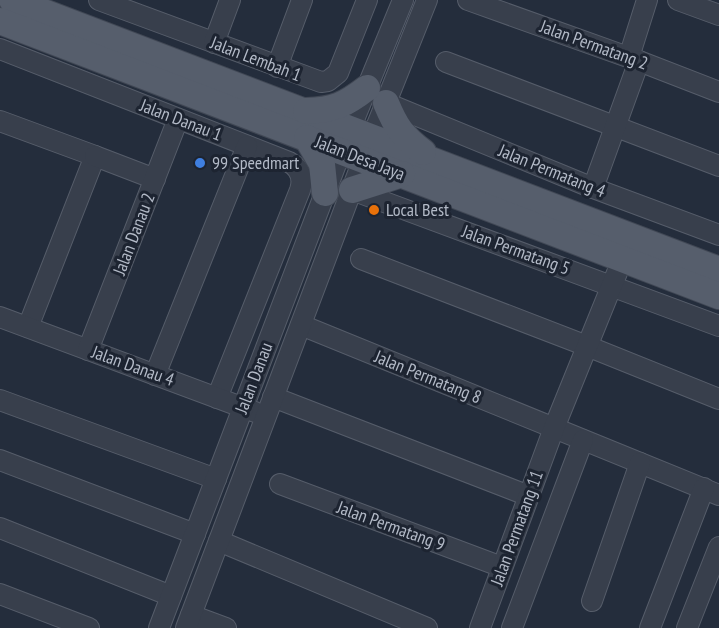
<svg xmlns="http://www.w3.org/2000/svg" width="719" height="628" viewBox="0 0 719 628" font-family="'PT Sans Narrow',sans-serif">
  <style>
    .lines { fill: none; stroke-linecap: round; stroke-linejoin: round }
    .minor-casing { stroke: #565d6a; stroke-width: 22 }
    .major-casing { stroke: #414855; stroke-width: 28 }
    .minor { stroke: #383f4c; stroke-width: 20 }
    .major { stroke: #565e6c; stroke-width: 26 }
    .shop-dot { fill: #3f7fe0; stroke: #1d2431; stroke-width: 2 }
    .food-dot { fill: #e8710a; stroke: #1d2431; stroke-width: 2 }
    .labels { text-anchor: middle; stroke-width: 6; stroke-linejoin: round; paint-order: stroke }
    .street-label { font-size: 18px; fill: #b3bac7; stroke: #1d2431 }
    .poi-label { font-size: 18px; fill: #b3bac7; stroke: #1d2431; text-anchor: start }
  </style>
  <rect width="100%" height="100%" fill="#242d3c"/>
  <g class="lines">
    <g class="minor-casing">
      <g id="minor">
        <path d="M99,0L321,82L328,81L338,73L367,0"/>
        <path d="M468,0L639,61L719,92"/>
        <path d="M678,0L719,15"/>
        <path d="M214,43L230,0"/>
        <path d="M0,49L289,162C300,168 304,178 300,190L217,398"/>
        <path d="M629,57L647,0"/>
        <path d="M446,62L719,166"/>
        <path d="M277,67L302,0"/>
        <path d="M386,103L593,188L719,235"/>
        <path d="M0,121L95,156L28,327"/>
        <path d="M95,156L155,179"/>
        <path d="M593,188L639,61"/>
        <path d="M352,190L719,326"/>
        <path d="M361,259L587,346L719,399"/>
        <path d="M0,317L255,412"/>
        <path d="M301,325L719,495"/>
        <path d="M88,350L178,119"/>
        <path d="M155,375L247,146"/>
        <path d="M273,397L529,496"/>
        <path d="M0,400L216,479"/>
        <path d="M0,460L195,534"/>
        <path d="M280,484L502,567"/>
        <path d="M0,528L171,596"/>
        <path d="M219,541L427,628"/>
        <path d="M0,594L89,628"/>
        <path d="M592,601L640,463"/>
        <path d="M191,615L226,628"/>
        <path d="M159,628L341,151L403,0"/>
        <path d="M186,628L363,160L427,0"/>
        <path d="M480,628L554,428L627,248"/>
        <path d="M512,628L583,440"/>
        <path d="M650,628L704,488"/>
        <path d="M687,628L719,547"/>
      </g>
    </g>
    <g class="major-casing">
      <g id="major">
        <path d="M12,0L719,270"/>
        <path d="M0,21L719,296"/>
        <path d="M386,103C396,127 402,136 423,152"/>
        <path d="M306,111C334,110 345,105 367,88"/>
        <path d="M307,138L322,164L325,193"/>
        <path d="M352,190L402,174"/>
      </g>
    </g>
    <use href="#minor" class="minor"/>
    <use href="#major" class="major"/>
  </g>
  <circle class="shop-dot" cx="200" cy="163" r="6"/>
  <circle class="food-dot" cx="374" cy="210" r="6"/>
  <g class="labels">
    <g class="street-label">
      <text transform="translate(594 45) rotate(20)" y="6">Jalan Permatang 2</text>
      <text transform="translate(256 59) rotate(21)" y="6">Jalan Lembah 1</text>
      <text transform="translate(181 120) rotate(21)" y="6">Jalan Danau 1</text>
      <text transform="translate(360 158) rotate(21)" y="6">Jalan Desa Jaya</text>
      <text transform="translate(552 171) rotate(22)" y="6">Jalan Permatang 4</text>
      <text transform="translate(134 234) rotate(-69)" y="6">Jalan Danau 2</text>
      <text transform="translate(516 250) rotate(20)" y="6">Jalan Permatang 5</text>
      <text transform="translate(133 366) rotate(20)" y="6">Jalan Danau 4</text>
      <text transform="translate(428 377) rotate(22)" y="6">Jalan Permatang 8</text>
      <text transform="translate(254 378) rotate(-69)" y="6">Jalan Danau</text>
      <text transform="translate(391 526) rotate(20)" y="6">Jalan Permatang 9</text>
      <text transform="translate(517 528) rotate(-70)" y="6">Jalan Permatang 11</text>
    </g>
    <g class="poi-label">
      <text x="212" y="169">99 Speedmart</text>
      <text x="386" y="216">Local Best</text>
    </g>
  </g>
</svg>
